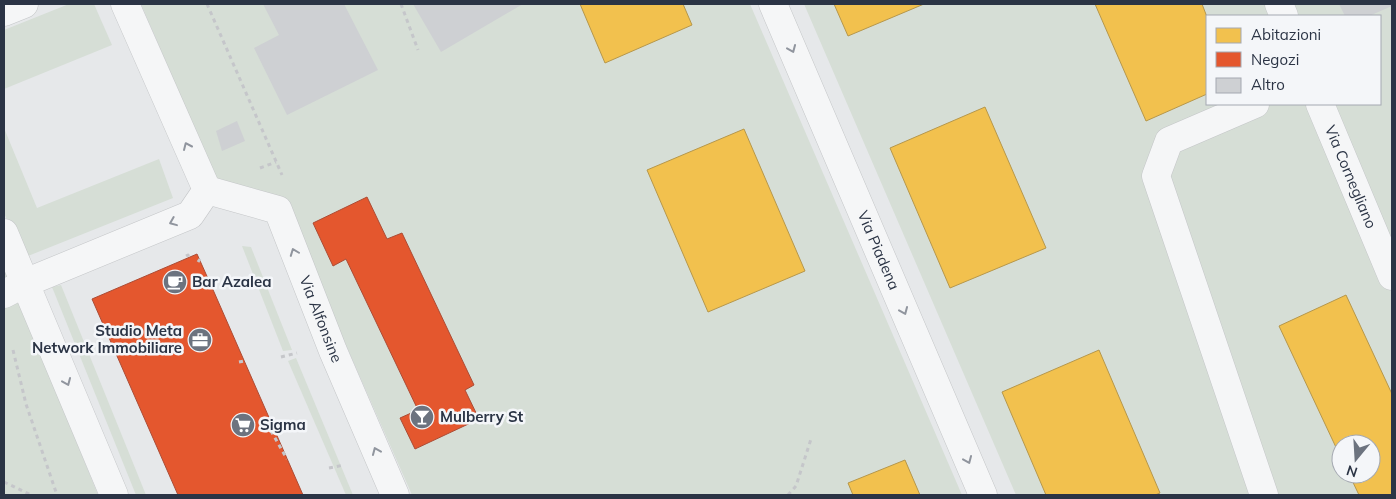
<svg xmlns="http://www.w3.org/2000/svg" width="1396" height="499" viewBox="0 0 1396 499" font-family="Mulish,sans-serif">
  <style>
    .green { fill: #d6ded6; fill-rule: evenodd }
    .homes { fill: #f2c14e; stroke: #b6974b }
    .shops { fill: #e4572e; stroke: #ac4c35 }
    .building { fill: #ced0d3 }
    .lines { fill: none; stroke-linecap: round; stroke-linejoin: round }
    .minor-casing { stroke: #c4c6c8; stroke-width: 29 }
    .path { stroke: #c5c6ca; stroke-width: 3; stroke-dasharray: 4 4; stroke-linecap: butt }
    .minor { stroke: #f5f6f7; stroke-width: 28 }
    .oneway { stroke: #90959e }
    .labels { text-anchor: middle; stroke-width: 5; stroke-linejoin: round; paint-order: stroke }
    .street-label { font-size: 15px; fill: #2b3445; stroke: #f4f6f9 }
    .poi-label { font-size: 15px; font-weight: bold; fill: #2b3445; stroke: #f4f6f9; text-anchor: start }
  </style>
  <rect width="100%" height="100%" fill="#e6e8ea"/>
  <g class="green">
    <path d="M69,4H94L112,45L4,89V30Z"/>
    <path d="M141,4H750L962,495H412L286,209L221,190Z"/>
    <path d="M804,4H1392V495H1016ZM1207,16H1380V104H1207ZM1341,444H1371V474H1341Z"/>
    <path d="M4,128L37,208L159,159L173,198L23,258L4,213Z"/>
    <path d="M242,246L251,247L292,350L283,351Z"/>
    <path d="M4,263L98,495H4Z"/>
    <path d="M61,285L146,495H136L52,287Z"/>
    <path d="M296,358L353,495H346L288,361Z"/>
  </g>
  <g class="homes">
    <path d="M580,4H683L692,25L605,63Z"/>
    <path d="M834,4H924L848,36Z"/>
    <path d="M1095,4H1202L1207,17V94L1146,121Z"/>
    <path d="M985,107L1046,248L950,288L890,148Z"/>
    <path d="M744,129L805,271L708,312L647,170Z"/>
    <path d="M1346,295L1392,394V495H1359L1349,474H1371V444H1341V458L1279,326Z"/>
    <path d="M1099,350L1160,493L1155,495H1046L1002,392Z"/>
    <path d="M905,460L920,495H853L848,483Z"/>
  </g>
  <g class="shops">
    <path d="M367,197L387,239L402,233L474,385L465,390L479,419L415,449L400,418L418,410L346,259L333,266L313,223Z"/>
    <path d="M197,254L214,292L303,495H178L92,299Z"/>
  </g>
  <g class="building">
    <path d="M263,4H344L378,70L287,115L254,48L279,35Z"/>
    <path d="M413,4H523L441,52Z"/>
    <path d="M1339,4H1392V6L1369,16H1345Z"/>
    <path d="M237,121L245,141L222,151L216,131Z"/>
  </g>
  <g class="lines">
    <g class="minor-casing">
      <g id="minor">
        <path d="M125,4L207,190"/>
        <path id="s1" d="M773,4L983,495"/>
        <path d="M1279,4L1284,16"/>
        <path d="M4,12L24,4"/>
        <path d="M1255,104L1169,141L1156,176L1264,495"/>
        <path id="s2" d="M1320,104L1392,276"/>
        <path id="s3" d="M207,190L278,210L333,351L395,495"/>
        <path d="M4,233L25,283L4,294"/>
        <path d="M114,495L25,283L190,215L207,190"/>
      </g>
    </g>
    <g class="path">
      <path d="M207,4L282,175"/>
      <path d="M401,4L418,50"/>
      <path d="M260,168L276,162"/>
      <path d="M186,256L188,255L189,259"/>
      <path d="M198,262L200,259"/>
      <path d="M13,350L26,404L57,495"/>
      <path d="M281,357L297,353"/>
      <path d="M239,362L244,361"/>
      <path d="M263,417L287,459"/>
      <path d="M329,468L344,465"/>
      <path d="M4,482L31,495"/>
      <path d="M788,495L796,486L811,439"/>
    </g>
    <use href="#minor" class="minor"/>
  </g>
  <defs><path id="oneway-chevron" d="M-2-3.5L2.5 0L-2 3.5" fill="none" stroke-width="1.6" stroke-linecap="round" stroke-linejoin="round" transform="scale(1.25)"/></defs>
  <g class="oneway">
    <use href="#oneway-chevron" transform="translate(792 49) rotate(67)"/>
    <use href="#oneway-chevron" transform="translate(187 146) rotate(-114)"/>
    <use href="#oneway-chevron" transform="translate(173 222) rotate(158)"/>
    <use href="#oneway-chevron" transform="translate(294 252) rotate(-111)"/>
    <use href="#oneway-chevron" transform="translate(904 311) rotate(67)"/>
    <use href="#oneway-chevron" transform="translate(67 382) rotate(67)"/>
    <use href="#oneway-chevron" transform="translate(376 451) rotate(-113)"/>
    <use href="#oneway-chevron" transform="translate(968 460) rotate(67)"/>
  </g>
  <defs>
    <g id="cafe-disc" transform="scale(1.25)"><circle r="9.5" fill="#6c737f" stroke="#f4f6f9"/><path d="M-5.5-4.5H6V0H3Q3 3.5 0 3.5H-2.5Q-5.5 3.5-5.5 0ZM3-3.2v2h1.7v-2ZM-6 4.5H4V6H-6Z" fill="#fff"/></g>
    <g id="office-disc" transform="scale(1.25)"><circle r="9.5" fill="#6c737f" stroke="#f4f6f9"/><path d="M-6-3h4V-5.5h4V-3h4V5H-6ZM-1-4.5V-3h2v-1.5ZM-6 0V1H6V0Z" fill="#fff"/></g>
    <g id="bar-disc" transform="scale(1.25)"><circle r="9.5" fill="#6c737f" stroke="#f4f6f9"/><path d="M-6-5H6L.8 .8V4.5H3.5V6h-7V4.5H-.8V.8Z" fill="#fff"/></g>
    <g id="supermarket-disc" transform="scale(1.25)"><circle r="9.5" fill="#6c737f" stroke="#f4f6f9"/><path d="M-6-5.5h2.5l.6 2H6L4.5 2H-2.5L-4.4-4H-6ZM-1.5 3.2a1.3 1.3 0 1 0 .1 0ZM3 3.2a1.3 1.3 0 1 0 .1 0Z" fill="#fff"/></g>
  </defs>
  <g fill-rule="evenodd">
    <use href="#cafe-disc" x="175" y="282"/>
    <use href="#office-disc" x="200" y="340"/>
    <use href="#bar-disc" x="422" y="417"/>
    <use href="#supermarket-disc" x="243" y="425"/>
  </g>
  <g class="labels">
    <g class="street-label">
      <text dy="5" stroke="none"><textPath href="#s2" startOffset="79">Via Cornegliano</textPath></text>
      <text dy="5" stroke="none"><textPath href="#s1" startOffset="268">Via Piadena</textPath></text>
      <text dy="5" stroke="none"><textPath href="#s3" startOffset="191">Via Alfonsine</textPath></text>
    </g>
    <g class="poi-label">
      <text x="192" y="287">Bar Azalea</text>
      <text x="182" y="336" text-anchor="end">Studio Meta<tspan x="182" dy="17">Network Immobiliare</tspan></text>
      <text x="440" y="422">Mulberry St</text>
      <text x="260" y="430">Sigma</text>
    </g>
  </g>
  <rect width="1396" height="499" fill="none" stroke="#2b3445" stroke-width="10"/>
  <rect x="1206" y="15" width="175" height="90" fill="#f4f6f9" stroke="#a4a8b1"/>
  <rect x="1216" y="28" width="25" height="15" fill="#f2c14e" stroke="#a4a8b1"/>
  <text x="1251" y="40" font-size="15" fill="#2b3445">Abitazioni</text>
  <rect x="1216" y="52" width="25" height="15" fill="#e4572e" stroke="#a4a8b1"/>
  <text x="1251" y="65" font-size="15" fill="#2b3445">Negozi</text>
  <rect x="1216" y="78" width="25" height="15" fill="#ced0d3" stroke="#a4a8b1"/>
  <text x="1251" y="90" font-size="15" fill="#2b3445">Altro</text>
  <g transform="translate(1356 459) rotate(198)"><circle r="24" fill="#f4f6f9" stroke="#a4a8b1"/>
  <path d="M0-4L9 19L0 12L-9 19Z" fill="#6c737f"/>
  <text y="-8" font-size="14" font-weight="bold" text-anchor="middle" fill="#2b3445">N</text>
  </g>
</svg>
